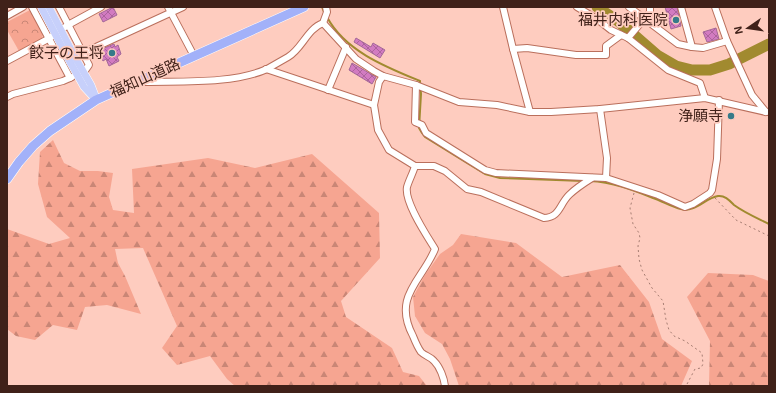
<svg xmlns="http://www.w3.org/2000/svg" width="776" height="393" viewBox="0 0 776 393" font-family="'Exo 2','Noto Sans JP',sans-serif">
  <style>
    .forest { fill: url(#forest-firs) }
    .park { fill: url(#park-crowns) }
    .lines { fill: none; stroke-linecap: round; stroke-linejoin: round }
    .stream { stroke: #a18a2f; stroke-width: 2 }
    .river { stroke: #a18a2f; stroke-width: 11 }
    .building { fill: url(#building-cross-hatch); stroke: #a46898 }
    .minor-casing { stroke: #ba6f5c; stroke-width: 8 }
    .major-casing { stroke: #fff; stroke-width: 8 }
    .highway-casing { stroke: #fff; stroke-width: 10 }
    .path { stroke: #a67d72; stroke-width: 1; stroke-dasharray: 2 3; stroke-linecap: butt }
    .minor { stroke: #fff; stroke-width: 6 }
    .major { stroke: #c7d0fb; stroke-width: 7 }
    .highway { stroke: #a2b1f9; stroke-width: 9 }
    .major-bridge-casing { stroke: #fff; stroke-width: 8; stroke-linecap: butt }
    .major-bridge { stroke: #c7d0fb; stroke-width: 7 }
    .poi-dot { fill: #367a89; stroke: #feccbf; stroke-width: 1.5 }
    .labels { text-anchor: middle; stroke-width: 3.5; stroke-linejoin: round; paint-order: stroke }
    .poi-label { font-size: 15px; fill: #402119; stroke: #feccbf; text-anchor: end }
    .street-label { font-size: 15px; fill: #402119; stroke: #feccbf }
  </style>
  <defs>
    <pattern id="forest-firs" width="22" height="20" patternUnits="userSpaceOnUse"><rect width="22" height="20" fill="#f6a591"/><path d="M5 1l3.5 6h-7zM16 11l3.5 6h-7z" fill="#c98676"/></pattern>
    <pattern id="park-crowns" width="20" height="18" patternUnits="userSpaceOnUse"><rect width="20" height="18" fill="#f6a591"/><path d="M2 6a3 3 0 1 1 6 0M12 15a3 3 0 1 1 6 0" fill="none" stroke="#c98676"/></pattern>
    <pattern id="building-cross-hatch" width="8" height="8" patternUnits="userSpaceOnUse"><rect width="8" height="8" fill="#d27bc1"/><path d="M0 0l8 8M0 8l8-8" fill="none" stroke="#ac649c"/></pattern>
  </defs>
  <rect width="100%" height="100%" fill="#feccbf"/>
  <g class="forest">
    <path d="M53,140L64,163L80,171H98L113,173L109,197L113,210L134,213L132,169L208,158L255,168L312,154L379,213L380,258L341,301L346,317L392,348L403,372L419,376L427,386H235L227,379L210,356L177,365L162,348L177,326L143,248L115,249L118,263L125,276L141,314L107,305L85,307L77,330L53,325L35,340L16,336L7,329V229L49,244L70,238L47,217L38,184L40,152Z"/>
    <path d="M461,234L516,243L562,277L620,265L649,302L662,339L692,361L681,386H459L450,359L442,344L425,333L415,316L413,297L425,275L440,254L453,245Z"/>
    <path d="M708,273L753,275L769,281V386H709L710,341L687,297Z"/>
  </g>
  <path class="park" d="M30,10L43,34L42,39L19,51L7,30V22Z"/>
  <g class="lines">
    <g class="stream">
      <path d="M322,7L324,12"/>
      <path d="M327,17C345,51 386,67 420,81L421,94L419,128L422,133L425,137L467,163L485,174L500,178L584,181"/>
      <path d="M590,181C612,182 633,190 653,198C662,201 672,207 681,209C695,213 705,198 718,196C725,195 730,201 734,205C745,213 757,218 769,224"/>
    </g>
    <path class="river" d="M597,7L618,21L657,55L676,66L692,70H710L729,64L769,44"/>
  </g>
  <g class="building">
    <path d="M113,7L117,15L103,22L99,14Z"/>
    <path d="M665,7H677L681,26L671,29Z"/>
    <path d="M716,28L719,39L707,42L703,32Z"/>
    <path d="M356,38L371,47L373,43L385,50L380,58L354,42Z"/>
    <path d="M114,44L115,47L118,45L121,54L117,57L119,61L109,66L106,59L103,61L100,55L103,53L102,49Z"/>
    <path d="M352,63L376,77L372,84L349,70Z"/>
  </g>
  <g class="lines">
    <g class="minor-casing">
      <g id="minor">
        <path d="M32,7L70,78"/>
        <path d="M59,7L89,65L84,72"/>
        <path d="M168,7L194,56"/>
        <path d="M503,7L513,49L530,112"/>
        <path d="M577,7L597,19L611,30L628,38L668,70L700,83L705,98"/>
        <path d="M629,7L678,44L692,47L703,48L727,41"/>
        <path d="M681,7L692,47"/>
        <path d="M715,7L727,41L752,95L766,112"/>
        <path d="M7,16L23,7"/>
        <path d="M323,23L356,59L374,71L383,76L416,85L459,102L497,105L530,112H551L600,109L705,98L766,112"/>
        <path d="M628,38L650,12V7"/>
        <path d="M513,49L527,48L576,55H606V46L621,35"/>
        <path d="M83,53L183,7"/>
        <path d="M7,61L48,39L68,25L101,7"/>
        <path d="M266,69L374,105"/>
        <path d="M383,76L379,82L374,105L378,130L389,150L415,166H434L445,171L467,189L481,192L544,218C560,217 559,205 569,195C575,189 584,183 592,178"/>
        <path d="M141,80L146,82C182,81 234,84 267,69C274,65 281,61 288,57C302,49 307,29 323,23L327,12L326,7"/>
        <path d="M416,85L415,122L422,125L426,133L485,170L496,173L606,178L658,195L685,207L693,204L710,193L712,190L717,159L719,100"/>
        <path d="M328,90L346,47"/>
        <path d="M7,97L13,94L63,81L72,77"/>
        <path d="M600,109L607,158L606,178"/>
        <path d="M415,166C413,173 409,180 407,187C404,202 427,236 435,249C422,281 392,296 413,336C415,341 418,348 421,352C425,356 431,357 434,361C440,367 444,378 445,386"/>
      </g>
    </g>
    <g class="major-casing">
      <g id="major">
        <path d="M76,59L91,85L96,98"/>
        <path d="M70,62L84,87L96,100"/>
      </g>
    </g>
    <g class="highway-casing">
      <path id="highway" d="M7,179L19,162L33,146L50,131L96,100L304,7"/>
    </g>
    <g class="path">
      <path d="M634,193L630,208L633,224L639,233L640,238L638,246L639,259L642,270L652,288L663,301L666,320L669,330L674,336L685,341L702,353L703,364L701,368L695,369L686,386"/>
      <path d="M715,198L736,220L769,236"/>
    </g>
    <use href="#minor" class="minor"/>
    <use href="#major" class="major"/>
    <use href="#highway" class="highway"/>
    <g class="major-bridge-casing">
      <g id="major-bridge">
        <path d="M41,7L70,62"/>
        <path d="M49,7L76,59"/>
      </g>
    </g>
    <use href="#major-bridge" class="major-bridge"/>
  </g>
  <g class="poi-dot">
    <circle cx="676" cy="20" r="4"/>
    <circle cx="112" cy="53" r="4"/>
    <circle cx="731" cy="116" r="4"/>
  </g>
  <g class="labels">
    <g class="poi-label">
      <text x="668" y="25">福井内科医院</text>
      <text x="104" y="58">餃子の王将</text>
      <text x="723" y="121">浄願寺</text>
    </g>
    <g class="street-label">
      <text transform="translate(145 78) rotate(-24)" y="5">福知山道路</text>
    </g>
  </g>
  <rect width="776" height="393" fill="none" stroke="#402119" stroke-width="16"/>
  <g transform="translate(748 28) rotate(257)" stroke="#feccbf" stroke-width="3" paint-order="stroke">
  <path d="M0-3L7 15L0 10L-7 15Z" fill="#402119"/>
  <text y="-6" font-size="11" font-weight="bold" text-anchor="middle" fill="#402119">N</text>
  </g>
</svg>
